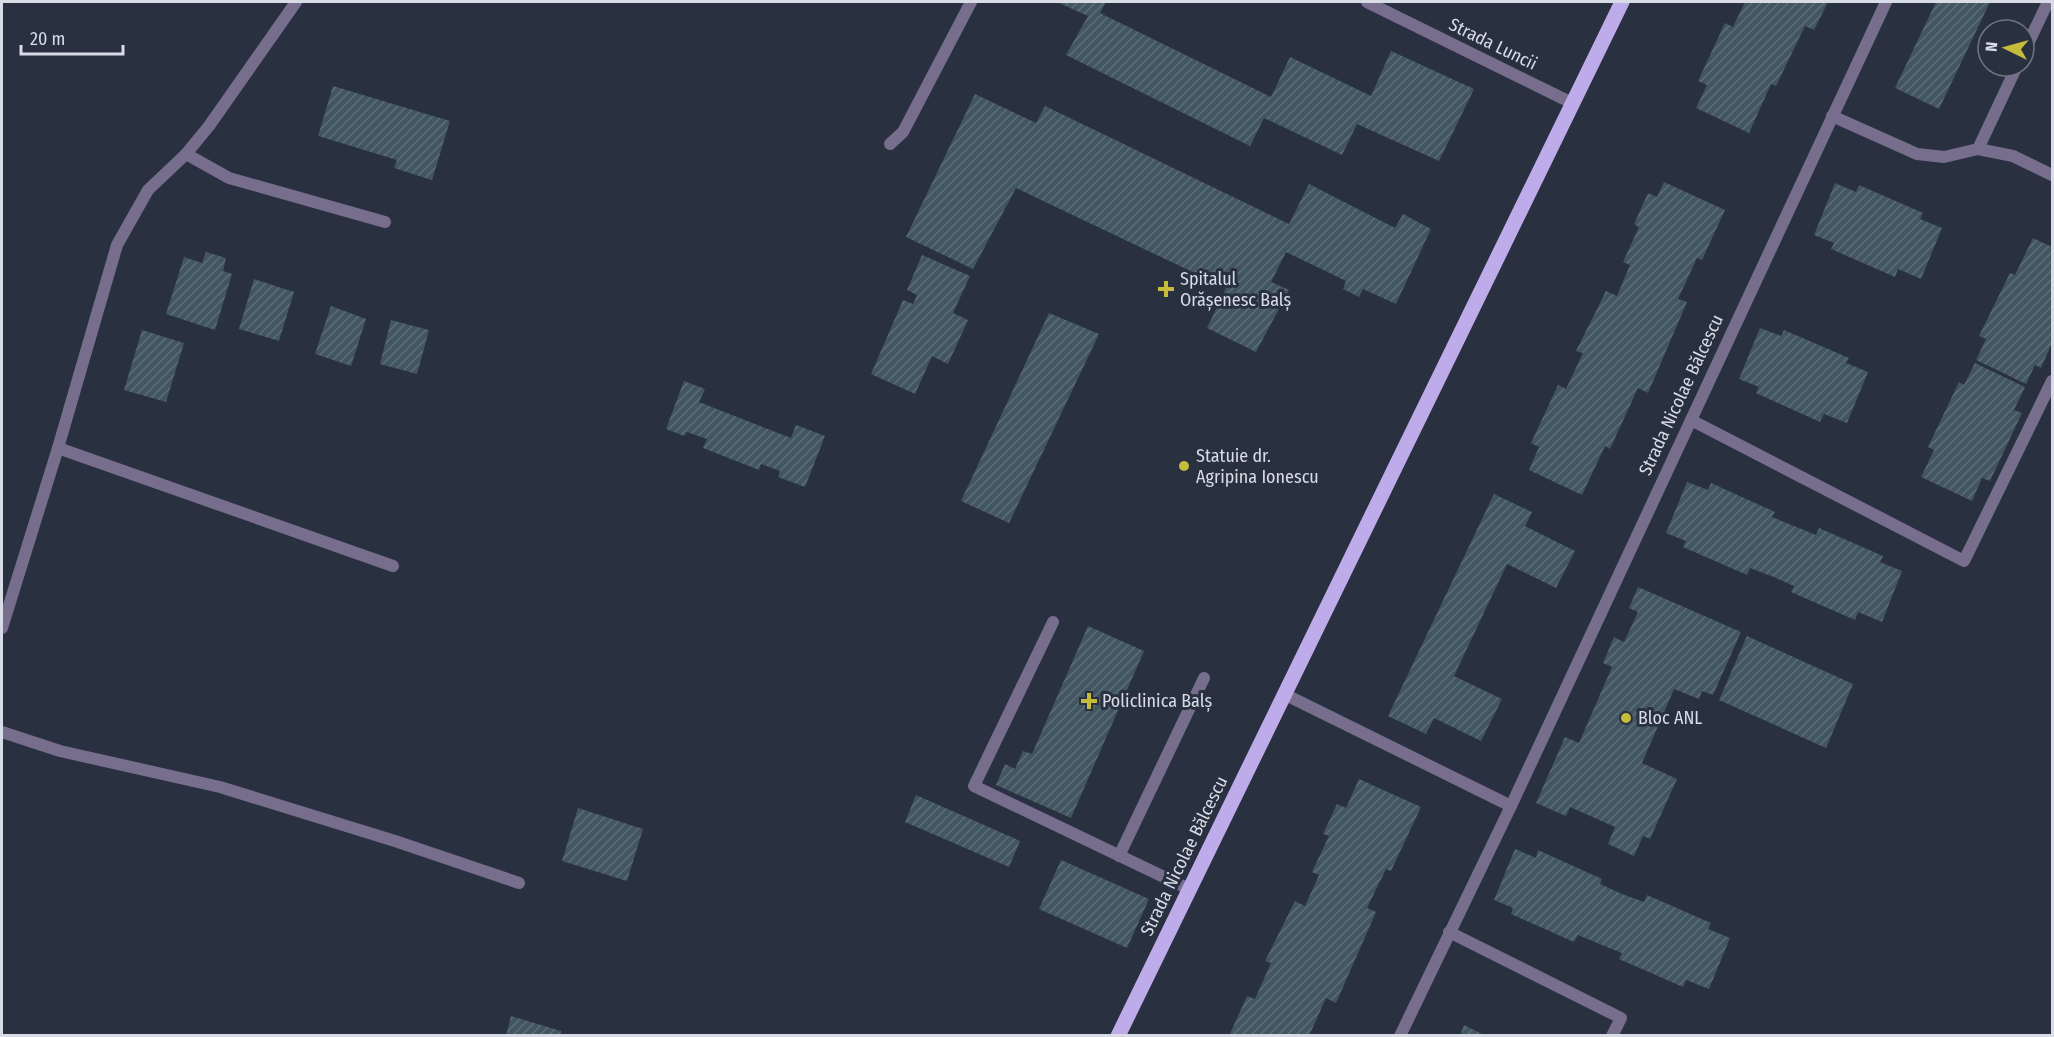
<svg xmlns="http://www.w3.org/2000/svg" width="2054" height="1037" viewBox="0 0 2054 1037" font-family="'Fira Sans Condensed',sans-serif">
  <style>
    .building { fill: url(#building-hatch) }
    .lines { fill: none; stroke-linecap: round; stroke-linejoin: round }
    .service { stroke: #776e8d; stroke-width: 12 }
    .minor { stroke: #776e8d; stroke-width: 12 }
    .primary { stroke: #beabea; stroke-width: 15 }
    .poi-dot { fill: #c6bc3c; stroke: #293040; stroke-width: 2 }
    .labels { text-anchor: middle; stroke-width: 6; stroke-linejoin: round; paint-order: stroke }
    .street-label { font-size: 18px; fill: #d7dce6; stroke: #293040 }
    .poi-label { font-size: 18px; fill: #d7dce6; stroke: #293040; text-anchor: start }
  </style>
  <defs>
    <pattern id="building-hatch" width="6" height="6" patternUnits="userSpaceOnUse" patternTransform="scale(1.5)"><rect width="6" height="6" fill="#425661"/><path d="M-1 1l2-2M0 6l6-6M5 7l2-2" fill="none" stroke="#5d6e78"/></pattern>
  </defs>
  <rect width="100%" height="100%" fill="#293040"/>
  <g class="building">
    <path d="M1057,2H1106L1100,13L1271,97L1290,57L1371,96L1391,51L1474,89L1439,161L1357,124L1342,155L1264,118L1250,146L1066,55L1088,16Z"/>
    <path d="M1745,2H1828L1814,30L1805,26L1776,86L1771,84L1749,133L1696,108L1707,85L1698,81L1725,23L1733,27Z"/>
    <path d="M1936,2H1990L1939,109L1895,88Z"/>
    <path d="M333,86L450,121L432,180L394,168L397,160L318,136Z"/>
    <path d="M975,94L1036,123L1045,106L1289,224L1309,184L1395,228L1403,214L1431,229L1396,304L1363,289L1359,297L1343,289L1346,281L1286,252L1271,282L1289,290L1256,352L1207,328L1226,288L1016,188L973,269L906,237Z"/>
    <path d="M1664,182L1725,210L1702,260L1697,258L1678,299L1687,302L1648,393L1638,388L1610,449L1605,446L1582,495L1529,470L1539,447L1531,443L1558,385L1566,389L1583,353L1576,351L1606,291L1617,296L1630,265L1623,262L1639,227L1634,224L1648,193L1657,197Z"/>
    <path d="M1835,183L1856,192L1859,185L1923,213L1920,219L1942,228L1921,279L1898,269L1895,277L1831,249L1834,243L1814,235Z"/>
    <path d="M2033,238L2052,247V343L2041,368L2035,365L2026,384L1976,360L1986,339L1979,336L2010,273L2015,275Z"/>
    <path d="M206,252L226,258L223,271L232,274L215,330L166,314L184,257L202,263Z"/>
    <path d="M922,255L970,276L953,313L968,320L948,364L932,356L915,394L871,374L903,300L913,304L917,295L907,290Z"/>
    <path d="M254,279L294,292L279,341L239,329Z"/>
    <path d="M331,306L366,319L351,366L315,354Z"/>
    <path d="M1049,313L1099,334L1009,523L961,501Z"/>
    <path d="M391,320L429,330L417,374L380,364Z"/>
    <path d="M1760,328L1781,336L1784,330L1849,358L1846,363L1868,372L1847,423L1824,414L1820,422L1756,393L1759,387L1739,379Z"/>
    <path d="M142,330L184,343L166,402L124,390Z"/>
    <path d="M1975,363L2025,387L2014,410L2022,413L1990,481L1982,478L1972,501L1921,477L1934,450L1928,447L1959,382L1964,385Z"/>
    <path d="M684,381L705,389L699,402L791,438L796,425L825,436L805,487L778,477L780,471L761,464L759,470L703,448L707,439L687,432L684,436L666,429Z"/>
    <path d="M1687,482L1708,490L1711,483L1775,512L1772,517L1816,535L1819,528L1883,556L1880,562L1902,571L1882,622L1858,612L1855,620L1791,592L1794,586L1774,577L1750,568L1747,575L1683,547L1686,541L1666,533Z"/>
    <path d="M1494,494L1532,512L1525,526L1575,551L1556,588L1507,564L1454,676L1502,699L1481,741L1434,718L1426,734L1388,716Z"/>
    <path d="M1638,587L1741,632L1713,695L1702,691L1699,699L1674,689L1642,763L1677,779L1650,839L1643,836L1634,856L1608,844L1615,827L1570,807L1566,816L1536,803L1565,737L1579,743L1612,667L1603,663L1614,637L1624,642L1638,612L1629,608Z"/>
    <path d="M1088,626L1144,651L1071,818L996,785L1005,764L1015,769L1023,751L1032,754Z"/>
    <path d="M1747,636L1853,684L1826,748L1719,700Z"/>
    <path d="M1359,779L1421,807L1391,871L1386,869L1367,908L1376,912L1336,1003L1326,998L1309,1036H1229L1247,996L1255,999L1271,963L1265,961L1295,901L1305,906L1319,875L1312,872L1329,836L1323,834L1337,804L1346,808Z"/>
    <path d="M916,795L1020,841L1009,867L905,822Z"/>
    <path d="M578,808L643,829L627,881L562,861Z"/>
    <path d="M1515,849L1536,858L1538,850L1602,879L1600,884L1622,894L1644,902L1647,895L1711,923L1708,929L1730,938L1709,989L1686,980L1683,987L1619,959L1622,953L1602,945L1578,935L1574,942L1511,914L1513,908L1494,900Z"/>
    <path d="M1061,860L1149,899L1127,948L1039,909Z"/>
    <path d="M511,1016L561,1031L560,1036H506Z"/>
    <path d="M1464,1025L1486,1036H1460Z"/>
  </g>
  <g class="lines">
    <g class="service">
      <path d="M2024,52L2048,2"/>
      <path d="M1832,116L1917,154L1944,157L1978,149L2013,156L2052,175"/>
      <path d="M1978,149L2017,66"/>
      <path d="M1691,420L1964,561L2052,381"/>
      <path d="M1053,622L974,786L1189,889"/>
      <path d="M1119,856L1204,678"/>
    </g>
    <g class="minor">
      <path d="M1367,2L1572,103"/>
      <path d="M890,144L903,132L971,2"/>
      <path d="M186,154L229,178L385,222"/>
      <path d="M58,448L393,566"/>
      <path d="M2,628L58,448L117,245L148,190L186,154L209,126L296,2"/>
      <path d="M1284,694L1511,806"/>
      <path d="M2,732L60,751L220,787L395,841L519,883"/>
      <path d="M1449,932L1621,1018L1612,1036"/>
      <path d="M1400,1036L1511,806L1886,2"/>
    </g>
    <path class="primary" d="M1118,1036L1622,2"/>
  </g>
  <g class="poi-dot">
    <path d="M1163 280h6v6h6v6h-6v6h-6v-6h-6v-6h6z"/>
    <circle cx="1184" cy="466" r="6"/>
    <path d="M1086 692h6v6h6v6h-6v6h-6v-6h-6v-6h6z"/>
    <circle cx="1626" cy="718" r="6"/>
  </g>
  <g class="labels">
    <g class="street-label">
      <text transform="translate(1493 44) rotate(26)" y="6">Strada Luncii</text>
      <text transform="translate(1681 395) rotate(-65)" y="6">Strada Nicolae Bălcescu</text>
      <text transform="translate(1184 856) rotate(-64)" y="6">Strada Nicolae Bălcescu</text>
    </g>
    <g class="poi-label">
      <text x="1180" y="285">Spitalul<tspan x="1180" dy="21">Orășenesc Balș</tspan></text>
      <text x="1196" y="462">Statuie dr.<tspan x="1196" dy="21">Agripina Ionescu</tspan></text>
      <text x="1102" y="707">Policlinica Balș</text>
      <text x="1638" y="724">Bloc ANL</text>
    </g>
  </g>
  <rect width="2054" height="1037" fill="none" stroke="#d7dce6" stroke-width="6"/>
  <g transform="translate(2006 48) rotate(275)"><circle r="28" fill="#293040" stroke="#6f7582" stroke-width="1.5"/>
  <path d="M0-4.5L10 22L0 15L-10 22Z" fill="#c6bc3c"/>
  <text y="-9" font-size="16" font-weight="bold" text-anchor="middle" fill="#d7dce6">N</text>
  </g>
  <path d="M21 45v9h102v-9" fill="none" stroke="#d7dce6" stroke-width="3"/>
  <text x="30" y="45" font-size="18" fill="#d7dce6" stroke="#293040" stroke-width="4.5" paint-order="stroke">20 m</text>
</svg>
